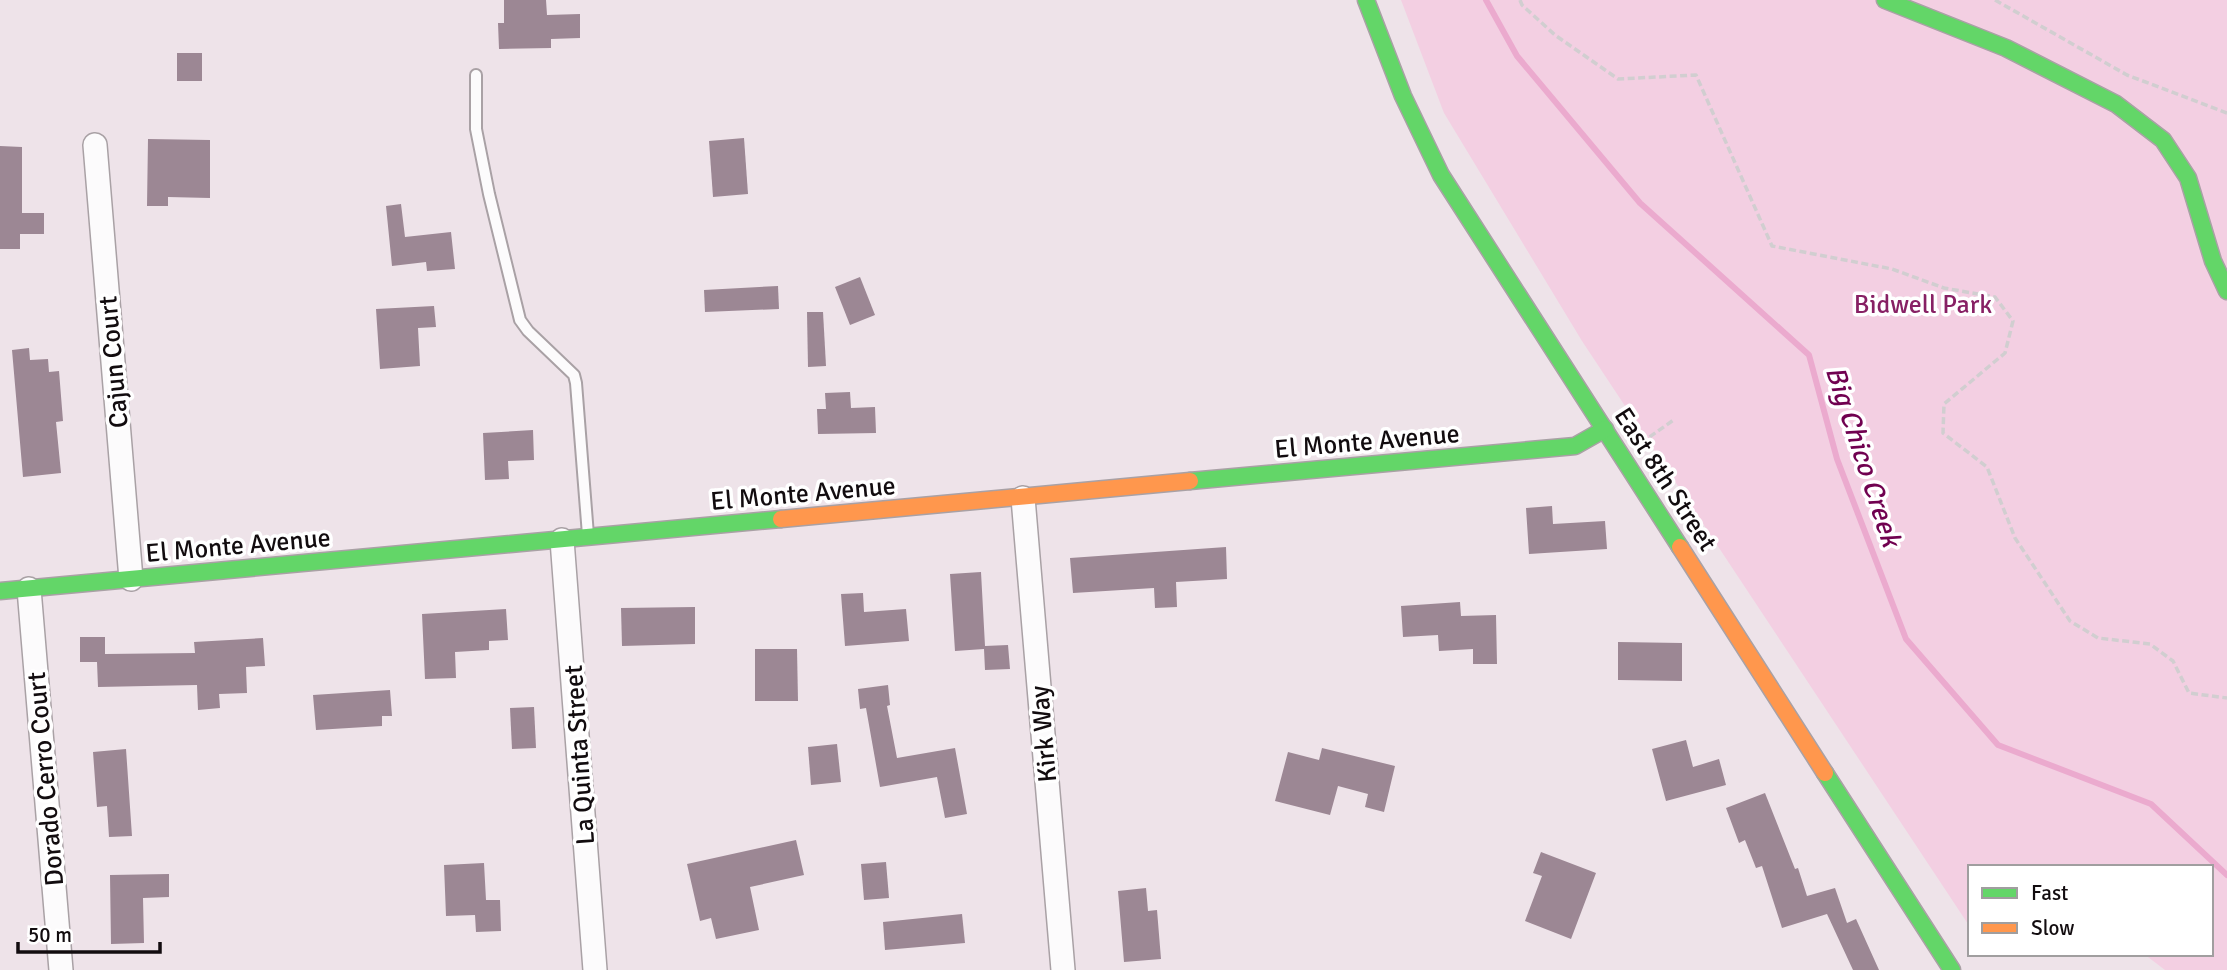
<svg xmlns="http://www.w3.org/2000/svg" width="2227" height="970" viewBox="0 0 2227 970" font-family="Signika,sans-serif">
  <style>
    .green { fill: #f3cfe2 }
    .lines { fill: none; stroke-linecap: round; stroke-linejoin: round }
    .stream { stroke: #ebaace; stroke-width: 6 }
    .building { fill: #9c8794 }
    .lane-casing { stroke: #a9a1a5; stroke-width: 14 }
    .street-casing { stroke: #a9a1a5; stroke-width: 26 }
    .fast-casing { stroke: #a9a1a5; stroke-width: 19 }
    .slow-casing { stroke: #a9a1a5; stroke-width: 19 }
    .path { stroke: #d1ced0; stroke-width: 3.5; stroke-dasharray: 7 3.5; stroke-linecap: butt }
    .lane { stroke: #fcfbfc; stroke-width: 10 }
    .street { stroke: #fcfbfc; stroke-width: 23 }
    .fast { stroke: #63d668; stroke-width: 16 }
    .slow { stroke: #ff974d; stroke-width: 16 }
    .labels { text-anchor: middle; stroke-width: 7; stroke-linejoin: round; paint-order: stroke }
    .park-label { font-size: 26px; fill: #872064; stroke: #fff }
    .street-label { font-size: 26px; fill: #120c0f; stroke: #fff }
    .water-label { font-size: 28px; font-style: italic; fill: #700150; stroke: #fff }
  </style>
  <rect width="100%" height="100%" fill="#eee3e9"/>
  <path class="green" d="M1401,0H2227V970H2165L2144,954H2211V867H1970V927L1582,341L1444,113Z"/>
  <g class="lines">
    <path class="stream" d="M1486,0L1517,56L1640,203L1809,355L1837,459L1906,639L1998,745L2151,804L2227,875"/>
  </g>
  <g class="building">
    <path d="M504,0H546L547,15L580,14V38L551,39V48L499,49L498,23H504Z"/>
    <rect x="177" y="53" width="25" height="28"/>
    <path d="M744,138L748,194L713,197L709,141Z"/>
    <path d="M148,139L210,140V198L168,197V206H147Z"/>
    <path d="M0,146L22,147V213H44V234H20V249H0Z"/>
    <path d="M401,204L405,237L451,232L455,269L427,271L426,262L392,266L386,206Z"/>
    <path d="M860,277L875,315L850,325L835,287Z"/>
    <path d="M778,286L779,309L705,312L704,290Z"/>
    <path d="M434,306L436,327L418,328L420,366L380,369L376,309Z"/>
    <path d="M807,312H823L826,366L808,367Z"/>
    <path d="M29,348L30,360L48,359L49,372L59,371L63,421L56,422L61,473L23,477L12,350Z"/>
    <path d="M850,392L851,408L875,407L876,433L818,434L817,409H826L825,393Z"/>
    <path d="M533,430L534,460L508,461L509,479L485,480L483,433Z"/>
    <path d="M1552,506L1553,524L1605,521L1607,549L1529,554L1526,508Z"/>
    <path d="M1226,547L1227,579L1176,582L1177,607L1155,608L1154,588L1073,593L1070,558Z"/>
    <path d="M981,572L985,646L1008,645L1010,669L985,670L984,649L955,651L950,574Z"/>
    <path d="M863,593L864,612L906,609L909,641L845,646L841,594Z"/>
    <path d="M1460,602L1461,616L1496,615L1497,664H1473V649L1439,651L1438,635L1403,637L1401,606Z"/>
    <path d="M695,607V644L622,646L621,608Z"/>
    <path d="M506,609L508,640L489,641V650L455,652L456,678L425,679L422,614Z"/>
    <path d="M80,637H105V654L195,653L194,642L263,638L265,666L246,667L247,693L219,694L220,708L198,710L197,685L98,687L97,662H80Z"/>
    <path d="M1618,642L1682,643V681L1618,680Z"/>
    <path d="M755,649H797L798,701H755Z"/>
    <path d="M888,685L890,705L887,706L897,758L955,748L967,814L945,818L937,777L880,787L866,708L860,709L858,689Z"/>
    <path d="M390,690L392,716H382V726L316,730L313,695Z"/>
    <path d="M534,707L536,748L512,749L510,708Z"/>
    <path d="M1686,740L1693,767L1719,759L1726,785L1666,801L1652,749Z"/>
    <path d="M837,744L841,782L811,785L808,747Z"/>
    <path d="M1322,748L1395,766L1384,812L1365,807L1368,794L1338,786L1330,815L1275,801L1288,752L1319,760Z"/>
    <path d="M126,749L132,836L109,837L107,806L97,807L93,752Z"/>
    <path d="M1765,793L1795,869L1798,868L1807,896L1835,888L1847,923L1856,919L1879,970H1853L1827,914L1782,928L1762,866L1756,868L1745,840L1739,843L1726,808Z"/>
    <path d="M796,840L804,875L750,887L759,930L716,939L711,918L700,921L687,864Z"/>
    <path d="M1541,852L1596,873L1571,939L1525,921L1542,876L1533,873Z"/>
    <path d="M886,862L889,898L864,900L861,864Z"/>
    <path d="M484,863L486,900H500L501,931L476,932L475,915L446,916L444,865Z"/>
    <path d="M169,874V897L143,898L144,943L111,944L110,875Z"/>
    <path d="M1146,888L1148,911L1157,910L1161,959L1124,962L1118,891Z"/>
    <path d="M962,914L965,943L885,950L883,922Z"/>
  </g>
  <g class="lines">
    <g class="lane-casing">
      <path id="lane" d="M476,75V129L489,194L520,320L528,331L574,375L576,383L588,535"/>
    </g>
    <g class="street-casing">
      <g id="street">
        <path d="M95,145L131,579"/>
        <path d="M1023,498L1063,970"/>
        <path d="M562,540L595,970"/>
        <path d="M29,589L61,970"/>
      </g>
    </g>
    <g class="fast-casing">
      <g id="fast">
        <path d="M1366,0L1403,96L1441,175L1680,547"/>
        <path d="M1885,0L2006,48L2116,104L2163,140L2188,178L2213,261L2227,291"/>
        <path d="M1190,481L1575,446L1605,429"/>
        <path d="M0,591L781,519"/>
        <path d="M1825,773L1952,970"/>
      </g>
    </g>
    <g class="slow-casing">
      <g id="slow">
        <path d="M781,519L1190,481"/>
        <path d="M1680,547L1825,773"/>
      </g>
    </g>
    <g class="path">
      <path d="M1520,0L1522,5L1555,35L1618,79L1696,75L1772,246L1892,269L1944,288L1995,297L2013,321L2005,353L1944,404L1943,433L1987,467L2015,538L2070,621L2098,638L2150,644L2173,661L2189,693L2227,698"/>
      <path d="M1995,0L2127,75L2227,113"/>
      <path d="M1641,443L1675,419"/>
    </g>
    <use href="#lane" class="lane"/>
    <use href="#street" class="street"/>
    <use href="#fast" class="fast"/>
    <use href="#slow" class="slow"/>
  </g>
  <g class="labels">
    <g class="park-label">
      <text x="1923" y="313">Bidwell Park</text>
    </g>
    <g class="street-label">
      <text transform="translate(113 362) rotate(-95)" y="9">Cajun Court</text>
      <text transform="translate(1367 441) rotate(-5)" y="9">El Monte Avenue</text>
      <text transform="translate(1666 479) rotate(57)" y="9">East 8th Street</text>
      <text transform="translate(803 493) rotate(-5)" y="9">El Monte Avenue</text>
      <text transform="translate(238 545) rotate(-5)" y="9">El Monte Avenue</text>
      <text transform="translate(1043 734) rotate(-95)" y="9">Kirk Way</text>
      <text transform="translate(579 755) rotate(-94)" y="9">La Quinta Street</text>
      <text transform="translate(45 779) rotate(-95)" y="9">Dorado Cerro Court</text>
    </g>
    <g class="water-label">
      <text transform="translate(1864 456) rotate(72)" y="10">Big Chico Creek</text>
    </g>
  </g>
  <rect x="1968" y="865" width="245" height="91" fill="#ffffff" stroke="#a09e9f" stroke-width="2"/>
  <rect x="1982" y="888" width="35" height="10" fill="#63d668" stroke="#a09e9f" stroke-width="2"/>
  <text x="2031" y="900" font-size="21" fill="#120c0f">Fast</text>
  <rect x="1982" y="923" width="35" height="10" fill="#ff974d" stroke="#a09e9f" stroke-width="2"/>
  <text x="2031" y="935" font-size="21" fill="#120c0f">Slow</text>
  <path d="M18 942v10h142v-10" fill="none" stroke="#120c0f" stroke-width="3.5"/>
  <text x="28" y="942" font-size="21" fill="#120c0f" stroke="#ffffff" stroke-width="5" paint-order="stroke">50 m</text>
</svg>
